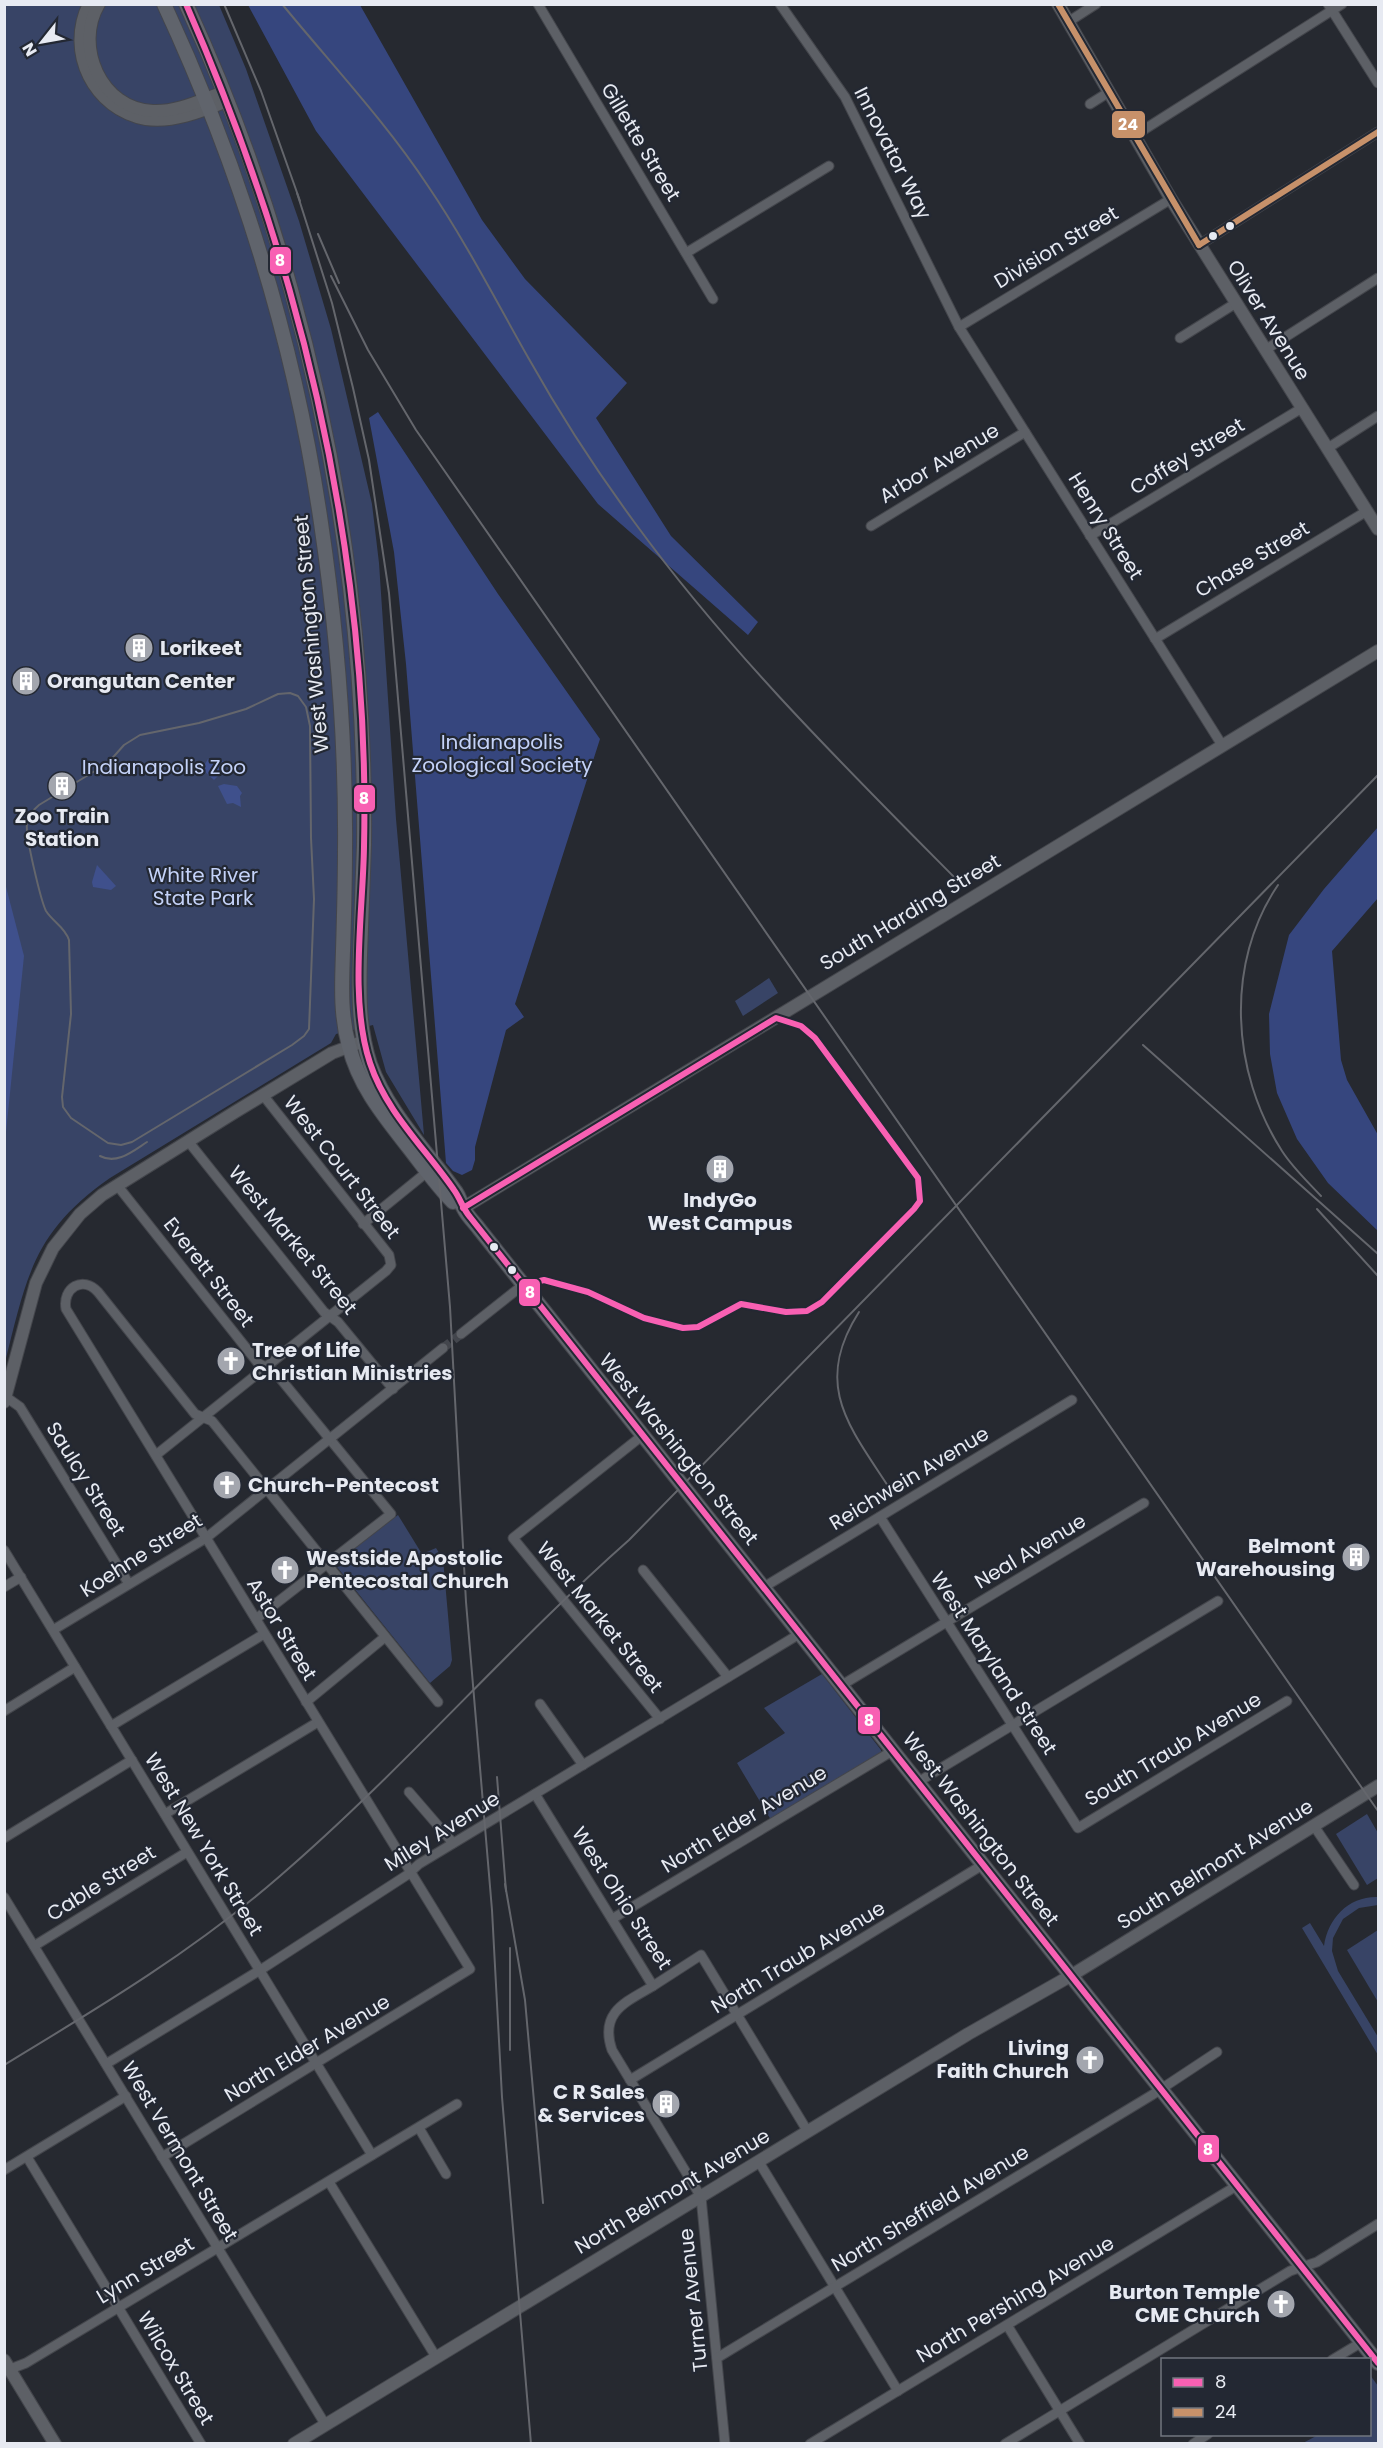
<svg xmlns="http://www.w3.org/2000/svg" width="1383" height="2448" viewBox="0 0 1383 2448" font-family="Poppins,sans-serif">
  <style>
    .green { fill: #384466 }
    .forest { fill: #36467e }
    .water { fill: #3f508c }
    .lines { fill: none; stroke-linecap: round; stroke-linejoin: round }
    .street-tunnel { stroke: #43464d; stroke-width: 9; stroke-dasharray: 9 4.5; stroke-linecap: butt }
    .street-casing { stroke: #44464c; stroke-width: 11 }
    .secondary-casing { stroke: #44464c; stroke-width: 14 }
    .primary-casing { stroke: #44464c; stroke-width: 16 }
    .street { stroke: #5d6066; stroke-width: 9 }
    .secondary { stroke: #5d6066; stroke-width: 12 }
    .primary { stroke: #60646c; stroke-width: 14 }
    .rail { stroke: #64666c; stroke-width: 2 }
    .bus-1-casing { stroke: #232833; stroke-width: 10 }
    .bus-2-casing { stroke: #232833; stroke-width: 10 }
    .bus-1 { stroke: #f860b3; stroke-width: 6 }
    .bus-2 { stroke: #c7916a; stroke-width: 6 }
    .bus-dot { fill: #e7eaf2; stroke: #232833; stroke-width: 2 }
    .labels { text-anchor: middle; stroke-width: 4.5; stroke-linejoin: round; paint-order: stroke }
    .street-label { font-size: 20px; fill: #e7eaf2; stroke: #232833 }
    .poi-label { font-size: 20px; font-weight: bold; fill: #e7eaf2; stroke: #232833; text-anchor: start }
    .park-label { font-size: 20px; fill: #c4d2f8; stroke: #232833 }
    .line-badge { stroke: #232833; stroke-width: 2 }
    .badge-label { font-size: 16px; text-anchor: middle; font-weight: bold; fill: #fff }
  </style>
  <rect width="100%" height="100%" fill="#262930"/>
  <g class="green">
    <path d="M5,5H219L246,69L299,221L331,329L372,504L379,563L396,819L424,1135L386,1072L373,1025L336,1034L331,1043L110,1178C33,1232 27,1276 5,1362Z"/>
    <path d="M769,978L778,993L743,1016L735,1001Z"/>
    <path d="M398,1515L422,1554L436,1548L443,1559L452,1660L450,1666L430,1683L337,1567L341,1566L338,1561Z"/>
    <path d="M822,1674L881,1750V1754L771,1820L737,1763L785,1733L764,1708Z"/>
    <path d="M1367,1814L1378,1833V1878L1367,1885L1336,1834Z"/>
    <path d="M1378,1897V1905L1359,1908L1343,1919L1333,1938L1332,1951L1338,1971L1378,2037V2055L1302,1928L1310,1923L1324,1946C1328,1918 1349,1896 1378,1897Z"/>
    <path d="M1378,1930V2002L1347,1950Z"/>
    <path d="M1370,2375L1378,2386V2443H1303L1318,2435L1370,2434Z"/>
  </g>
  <g class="forest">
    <path d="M248,5H360L482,220L525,279L627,383L596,418L671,536L758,622L748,635L598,504L316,131Z"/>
    <path d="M378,412L498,594L600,739L515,1004L524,1017L506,1030L475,1147V1160L472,1170L462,1175L453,1171L446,1163L406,664L394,552L369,418Z"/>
    <path d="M1378,827V898L1332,951L1341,1060L1347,1080L1378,1135V1231L1328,1183L1297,1139L1277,1093L1270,1054L1269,1014L1289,935L1324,889Z"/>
  </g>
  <g class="water">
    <path d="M208,759L224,761L222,772L214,780L202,769Z"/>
    <path d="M224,784L237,786L242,793L240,796L241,807L233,803L227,804L218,786Z"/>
    <path d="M97,865L116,886L111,890L93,887L92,882Z"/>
    <path d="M5,883L24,956L5,1142Z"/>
  </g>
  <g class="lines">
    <path class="street-tunnel" d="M443,1348L461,1334"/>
    <g class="street-casing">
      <g id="street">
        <path d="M538,4L713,299"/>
        <path d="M780,4L845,97L959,327L1222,745"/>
        <path d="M1328,4L1378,83"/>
        <path d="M1068,22L1096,4"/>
        <path d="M1090,104L1109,92"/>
        <path d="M1134,136L1342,4"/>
        <path d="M1199,245L1378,132"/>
        <path d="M686,253L829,166"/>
        <path d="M959,327L1171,199"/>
        <path d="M1180,338L1236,303"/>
        <path d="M1265,350L1378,278"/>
        <path d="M1328,448L1378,416"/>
        <path d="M871,526L1025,432"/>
        <path d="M1090,536L1302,408"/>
        <path d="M1155,639L1367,511"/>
        <path d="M188,1141L324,1312L338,1322L393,1389"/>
        <path d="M117,1185L258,1363L275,1372L391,1514L256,1619"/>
        <path d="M363,1224L427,1172"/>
        <path d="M461,1334L523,1285"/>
        <path d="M6,1397L20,1407L129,1584"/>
        <path d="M643,1435L513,1538L660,1719"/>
        <path d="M156,1455L386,1271L391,1265L389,1255L263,1095"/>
        <path d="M880,1517L1078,1828L1287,1701"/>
        <path d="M4,1550L372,2155"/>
        <path d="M643,1570L728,1677"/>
        <path d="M4,1587L21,1577"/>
        <path d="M764,1587L1072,1400"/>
        <path d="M53,1630L206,1538L443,1348"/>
        <path d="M842,1685L1144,1503"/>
        <path d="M306,1702L385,1637"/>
        <path d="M540,1704L583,1765"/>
        <path d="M4,1711L75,1667"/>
        <path d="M111,1726L264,1634"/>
        <path d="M918,1782L1218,1601"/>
        <path d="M409,1792L453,1843"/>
        <path d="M535,1794L653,1986L701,1955L808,2132"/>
        <path d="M165,1814L318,1722"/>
        <path d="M1314,1826L1354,1885"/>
        <path d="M4,1838L132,1760"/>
        <path d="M4,1897L325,2424"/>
        <path d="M612,1919L894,1750"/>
        <path d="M34,1946L187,1852"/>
        <path d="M653,1986C626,2002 599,2012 612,2050L701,2197L725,2444"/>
        <path d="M106,2064L265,1967L407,1875L419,1864L801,1633"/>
        <path d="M630,2080L984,1864"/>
        <path d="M419,2128L446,2174"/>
        <path d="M27,2157L201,2444"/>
        <path d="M162,2157L470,1969L66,1309C62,1288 83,1275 98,1292L195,1414L212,1421L438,1702"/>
        <path d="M759,2162L898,2391"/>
        <path d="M4,2170L126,2096"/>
        <path d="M329,2182L436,2357"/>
        <path d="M1007,2325L1080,2444"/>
        <path d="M717,2358L1152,2095L1217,2052"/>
        <path d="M1332,2360L1362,2342"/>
        <path d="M5,2371L26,2363L457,2104"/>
        <path d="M810,2444L1238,2185"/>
        <path d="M1005,2444L1290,2271L1317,2262L1378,2224"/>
        <path d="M1193,2444L1208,2434"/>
      </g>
    </g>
    <g class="secondary-casing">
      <g id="secondary">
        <path d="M89,4C65,52 94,110 146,119C174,123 202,111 227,101"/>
        <path d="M99,4C74,46 101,109 153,111C178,112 201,100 224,92"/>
        <path d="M1058,4L1171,199L1378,529"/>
        <path d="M463,1208L1378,651"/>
        <path d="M4,1402L36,1283L53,1248L80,1214L102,1195L235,1112L332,1053L364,1041"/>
        <path d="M4,2360L55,2444"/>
        <path d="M294,2444L968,2034L1072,1975L1378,1786"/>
      </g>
    </g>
    <g class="primary-casing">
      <g id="primary">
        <path d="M164,4C240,168 295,344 321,523C337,631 346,741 345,850C345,884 344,918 343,951C342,983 340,1014 349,1046C359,1086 384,1116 409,1148C423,1166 437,1186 453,1202"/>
        <path d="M186,4C271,188 326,387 350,587C360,673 365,759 364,845C363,882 361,918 360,955C359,993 358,1027 370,1064C388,1113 426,1150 456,1192C460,1198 461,1204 464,1209C468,1217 475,1223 480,1230L1378,2363"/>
      </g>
    </g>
    <use href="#street" class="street"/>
    <use href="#secondary" class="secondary"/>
    <use href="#primary" class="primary"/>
    <g class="rail">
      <path d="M224,4L261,91L300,201"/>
      <path d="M282,4C332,65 385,121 428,186C466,242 496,301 529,359C561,416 596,470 635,523C729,652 842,764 954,877"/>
      <path d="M297,193L332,303L353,388L369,460L389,593L450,1307L466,1602L492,1910L502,2097L531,2444"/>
      <path d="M318,234L339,283"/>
      <path d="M331,276L368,350L416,430L1378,1811"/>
      <path d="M290,693L298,696L306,707L310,726L311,838L314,899L309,1029L304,1036L292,1045L132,1142L121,1145L108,1143L71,1118L63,1107L62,1097L71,1014L69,940C65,927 53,922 46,911C41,901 25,835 27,824C28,816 33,810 39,805L108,763L124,745L140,735L199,723L246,709L278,694Z"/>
      <path d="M1278,885C1225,963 1231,1072 1282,1151C1293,1168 1307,1181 1321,1196"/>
      <path d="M1143,1045L1378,1254"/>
      <path d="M100,1156C117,1165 133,1151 147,1142"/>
      <path d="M1317,1209L1378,1276"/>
      <path d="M859,1312C813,1384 848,1425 888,1486"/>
      <path d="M497,1777L506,1891"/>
      <path d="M505,1884L525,2000L543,2203"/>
      <path d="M510,1948V2050"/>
      <path d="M4,2065C100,2007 195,1950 280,1876C403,1770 508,1647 629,1540L1378,775"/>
    </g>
    <g class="bus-1-casing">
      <g id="bus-1">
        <path d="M186,4C269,194 324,381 350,586C361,672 366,760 364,847C363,912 349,1000 370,1063C386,1112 425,1148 454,1190C460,1198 463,1209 470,1217L1378,2363"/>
        <path d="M463,1208L776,1018L801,1026L815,1038L918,1178L920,1201L914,1209L822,1302L807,1311L786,1312L741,1304L698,1327L683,1328L644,1318L588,1292L544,1280L523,1285"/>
      </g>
    </g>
    <g class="bus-2-casing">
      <g id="bus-2">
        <path d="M1058,4L1199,245"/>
        <path d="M1199,245L1378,132"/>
      </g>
    </g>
    <use href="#bus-1" class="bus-1"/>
    <use href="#bus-2" class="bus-2"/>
  </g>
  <defs>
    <g id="building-disc" transform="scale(1.5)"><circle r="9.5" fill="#a3a6ae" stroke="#232833"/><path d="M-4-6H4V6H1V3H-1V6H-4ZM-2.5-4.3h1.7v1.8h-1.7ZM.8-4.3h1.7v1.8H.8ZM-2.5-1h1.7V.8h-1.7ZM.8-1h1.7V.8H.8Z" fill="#fff"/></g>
    <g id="church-disc" transform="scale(1.5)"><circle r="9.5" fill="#a3a6ae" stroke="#232833"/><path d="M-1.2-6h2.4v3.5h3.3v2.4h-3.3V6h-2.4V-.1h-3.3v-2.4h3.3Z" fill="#fff"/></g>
  </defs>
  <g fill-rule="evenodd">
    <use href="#building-disc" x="139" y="648"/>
    <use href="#building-disc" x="26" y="681"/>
    <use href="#building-disc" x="62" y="786"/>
    <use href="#building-disc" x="720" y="1169"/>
    <use href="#church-disc" x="231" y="1361"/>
    <use href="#church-disc" x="227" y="1485"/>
    <use href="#building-disc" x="1356" y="1557"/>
    <use href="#church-disc" x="285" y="1570"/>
    <use href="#church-disc" x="1090" y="2060"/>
    <use href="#building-disc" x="666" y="2104"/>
    <use href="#church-disc" x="1281" y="2304"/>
  </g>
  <g class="bus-dot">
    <circle cx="1230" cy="226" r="5"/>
    <circle cx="1213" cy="236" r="5"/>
    <circle cx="494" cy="1247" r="5"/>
    <circle cx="512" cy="1270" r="5"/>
  </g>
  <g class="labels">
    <g class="street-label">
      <text transform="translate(641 142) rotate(59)" y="7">Gillette Street</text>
      <text transform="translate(893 153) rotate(63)" y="7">Innovator Way</text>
      <text transform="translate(1056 247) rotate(-31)" y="7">Division Street</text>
      <text transform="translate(1269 320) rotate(58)" y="7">Oliver Avenue</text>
      <text transform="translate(1187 456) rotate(-31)" y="7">Coffey Street</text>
      <text transform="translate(939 463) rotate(-31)" y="7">Arbor Avenue</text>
      <text transform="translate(1106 526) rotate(58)" y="7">Henry Street</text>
      <text transform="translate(1252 559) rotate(-31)" y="7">Chase Street</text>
      <text transform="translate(311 634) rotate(-95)" y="7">West Washington Street</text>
      <text transform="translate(910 912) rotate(-31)" y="7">South Harding Street</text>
      <text transform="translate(342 1167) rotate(52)" y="7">West Court Street</text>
      <text transform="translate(293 1240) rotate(50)" y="7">West Market Street</text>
      <text transform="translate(209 1272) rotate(52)" y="7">Everett Street</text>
      <text transform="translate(679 1449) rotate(51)" y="7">West Washington Street</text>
      <text transform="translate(909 1478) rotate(-31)" y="7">Reichwein Avenue</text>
      <text transform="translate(86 1479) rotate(58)" y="7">Saulcy Street</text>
      <text transform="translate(1030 1551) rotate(-31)" y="7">Neal Avenue</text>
      <text transform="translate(141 1555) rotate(-32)" y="7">Koehne Street</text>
      <text transform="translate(600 1617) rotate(51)" y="7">West Market Street</text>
      <text transform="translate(282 1629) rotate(59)" y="7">Astor Street</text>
      <text transform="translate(994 1663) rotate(57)" y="7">West Maryland Street</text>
      <text transform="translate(1173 1749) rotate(-31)" y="7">South Traub Avenue</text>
      <text transform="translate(744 1819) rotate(-31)" y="7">North Elder Avenue</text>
      <text transform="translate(981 1829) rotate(52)" y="7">West Washington Street</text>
      <text transform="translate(442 1831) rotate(-32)" y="7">Miley Avenue</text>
      <text transform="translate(204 1844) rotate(59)" y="7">West New York Street</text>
      <text transform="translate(1215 1864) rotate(-32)" y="7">South Belmont Avenue</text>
      <text transform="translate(101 1883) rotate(-32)" y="7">Cable Street</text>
      <text transform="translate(622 1898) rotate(57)" y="7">West Ohio Street</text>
      <text transform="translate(798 1957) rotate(-31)" y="7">North Traub Avenue</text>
      <text transform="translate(307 2048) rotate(-31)" y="7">North Elder Avenue</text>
      <text transform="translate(180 2151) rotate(59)" y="7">West Vermont Street</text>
      <text transform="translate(672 2191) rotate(-31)" y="7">North Belmont Avenue</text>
      <text transform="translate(930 2208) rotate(-31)" y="7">North Sheffield Avenue</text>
      <text transform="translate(145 2270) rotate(-31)" y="7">Lynn Street</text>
      <text transform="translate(1015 2299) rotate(-31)" y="7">North Pershing Avenue</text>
      <text transform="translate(693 2300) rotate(-96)" y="7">Turner Avenue</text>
      <text transform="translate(176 2368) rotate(59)" y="7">Wilcox Street</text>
    </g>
    <g class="poi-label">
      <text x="160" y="655">Lorikeet</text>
      <text x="47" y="688">Orangutan Center</text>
      <text x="62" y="823" text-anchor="middle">Zoo Train<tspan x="62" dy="23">Station</tspan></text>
      <text x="720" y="1207" text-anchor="middle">IndyGo<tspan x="720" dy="23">West Campus</tspan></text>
      <text x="252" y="1357">Tree of Life<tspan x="252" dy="23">Christian Ministries</tspan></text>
      <text x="248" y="1492">Church-Pentecost</text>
      <text x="1335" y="1553" text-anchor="end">Belmont<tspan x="1335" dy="23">Warehousing</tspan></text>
      <text x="306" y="1565">Westside Apostolic<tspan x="306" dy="23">Pentecostal Church</tspan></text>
      <text x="1069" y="2055" text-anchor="end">Living<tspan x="1069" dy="23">Faith Church</tspan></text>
      <text x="645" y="2099" text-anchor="end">C R Sales<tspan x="645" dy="23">&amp; Services</tspan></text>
      <text x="1260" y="2299" text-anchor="end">Burton Temple<tspan x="1260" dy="23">CME Church</tspan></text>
    </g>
    <g class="park-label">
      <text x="502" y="749">Indianapolis<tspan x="502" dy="23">Zoological Society</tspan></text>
      <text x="164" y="774">Indianapolis Zoo</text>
      <text x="203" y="882">White River<tspan x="203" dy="23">State Park</tspan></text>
    </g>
  </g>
  <g class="line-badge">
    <rect x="1111" y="110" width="35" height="29" rx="6" fill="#c7916a"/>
    <rect x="269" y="246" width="23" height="29" rx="6" fill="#f860b3"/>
    <rect x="353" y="784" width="23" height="29" rx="6" fill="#f860b3"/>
    <rect x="518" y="1278" width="23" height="29" rx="6" fill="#f860b3"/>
    <rect x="857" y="1706" width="24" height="29" rx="6" fill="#f860b3"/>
    <rect x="1197" y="2134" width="23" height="29" rx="6" fill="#f860b3"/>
  </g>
  <g class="badge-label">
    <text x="1128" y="130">24</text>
    <text x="280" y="266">8</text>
    <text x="364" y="804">8</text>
    <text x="530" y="1298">8</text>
    <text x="869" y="1726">8</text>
    <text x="1208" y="2155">8</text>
  </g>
  <rect width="1383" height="2448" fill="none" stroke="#e7eaf2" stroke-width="12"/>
  <rect x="1161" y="2358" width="210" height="78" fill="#232833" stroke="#71767f" stroke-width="1.5"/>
  <rect x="1173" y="2378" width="30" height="9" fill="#f860b3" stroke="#71767f" stroke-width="1.5"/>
  <text x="1215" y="2388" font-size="18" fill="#e7eaf2">8</text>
  <rect x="1173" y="2408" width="30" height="9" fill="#c7916a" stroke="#71767f" stroke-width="1.5"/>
  <text x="1215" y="2418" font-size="18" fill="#e7eaf2">24</text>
  <g transform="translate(42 42) rotate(239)" stroke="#232833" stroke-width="4.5" paint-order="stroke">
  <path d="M0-4.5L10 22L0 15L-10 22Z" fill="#e7eaf2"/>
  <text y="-9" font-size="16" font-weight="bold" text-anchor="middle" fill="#e7eaf2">N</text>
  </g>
</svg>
